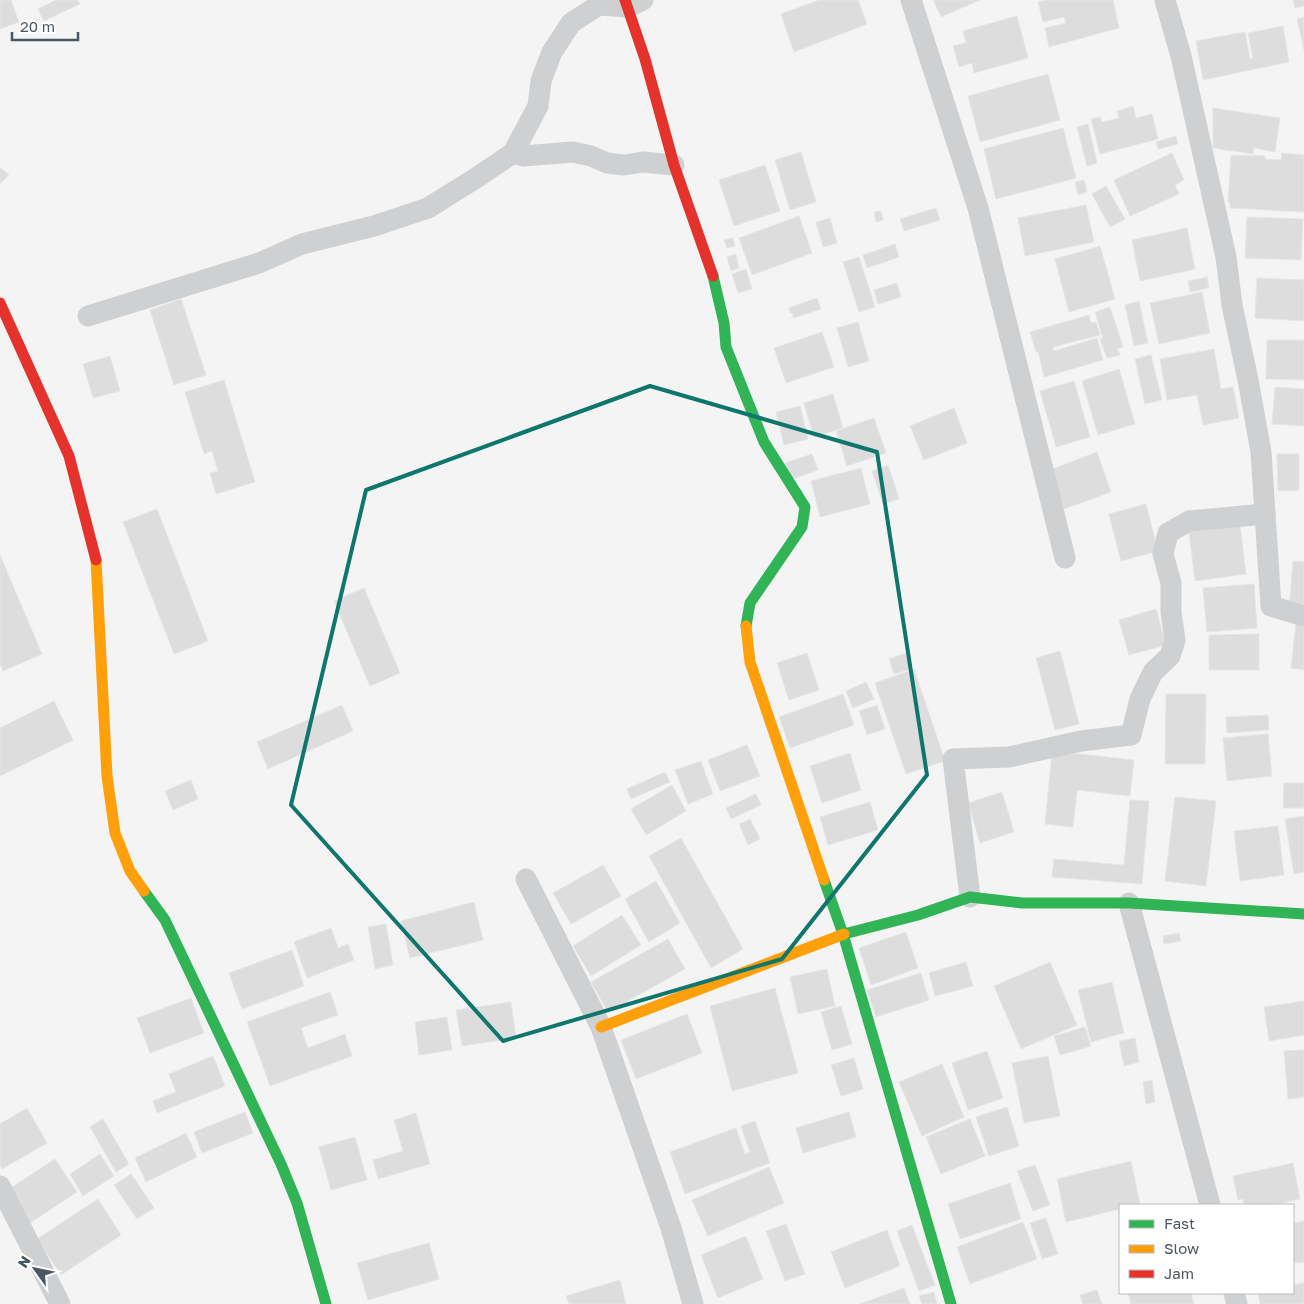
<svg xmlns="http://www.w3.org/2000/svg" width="1304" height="1304" viewBox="0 0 1304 1304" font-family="'Golos Text',sans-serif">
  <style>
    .building { fill: #ddddde; stroke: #e5e6e7 }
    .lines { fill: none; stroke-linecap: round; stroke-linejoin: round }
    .street { stroke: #ced0d2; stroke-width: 21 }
    .fast { stroke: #30b455; stroke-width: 11 }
    .slow { stroke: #ff9f0a; stroke-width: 11 }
    .jam { stroke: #e5322d; stroke-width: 11 }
    .marked { fill: none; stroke: #0f766e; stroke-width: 4; stroke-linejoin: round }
  </style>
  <rect width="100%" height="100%" fill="#f4f4f4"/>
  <g class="building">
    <path d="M0,0H11L19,22L0,29Z"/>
    <path d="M56,0H78L80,4L44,21L38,9Z"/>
    <path d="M819,0H858L867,24L794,52L781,14Z"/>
    <path d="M933,0H980L941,17Z"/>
    <path d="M1045,0H1113L1119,28L1049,47L1045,28L1066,23L1064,17L1043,22L1038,2Z"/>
    <path d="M1293,0H1304V6L1295,8Z"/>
    <path d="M1017,16L1028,58L974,73L972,63L959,67L953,46L966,43L963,31Z"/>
    <path d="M1304,17V50L1297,19Z"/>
    <path d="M1283,26L1289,62L1203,80L1196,41L1245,32L1250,59L1253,58L1248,33Z"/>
    <path d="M1048,74L1060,120L980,142L968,96Z"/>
    <path d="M1133,106L1136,118L1152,114L1158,139L1100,154L1091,119L1100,117L1102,122L1119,118L1117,111Z"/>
    <path d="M1213,108L1280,118L1275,152L1254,148L1253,154L1213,148Z"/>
    <path d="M1088,124L1097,163L1087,166L1077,127Z"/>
    <path d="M1063,128L1076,178L996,199L984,149Z"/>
    <path d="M1176,136L1178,144L1158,149L1156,142Z"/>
    <path d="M801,152L816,202L790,210L775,160Z"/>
    <path d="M1172,153L1184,180L1175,185L1179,194L1130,216L1114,180Z"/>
    <path d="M1282,153L1304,155V212L1230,208V202L1228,203L1231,155L1265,156V159L1281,160Z"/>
    <path d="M765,165L780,211L734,226L719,180Z"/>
    <path d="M0,167L9,175L0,184Z"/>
    <path d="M1084,180L1087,192L1078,195L1075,182Z"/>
    <path d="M1106,186L1125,219L1110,227L1092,194Z"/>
    <path d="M1086,205L1094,242L1025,256L1018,218Z"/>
    <path d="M936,208L940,220L904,231L900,219Z"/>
    <path d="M881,211L883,220L876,222L874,212Z"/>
    <path d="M799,216L812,253L752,275L739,238Z"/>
    <path d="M1247,217L1303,219L1301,260L1245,258Z"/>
    <path d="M830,218L837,243L823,247L816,222Z"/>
    <path d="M1187,228L1195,269L1140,281L1132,240Z"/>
    <path d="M733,238L735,246L727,248L724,240Z"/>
    <path d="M895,244L899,257L867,268L863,255Z"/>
    <path d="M1100,246L1115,299L1069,312L1055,259Z"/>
    <path d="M736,254L739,268L731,271L727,257Z"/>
    <path d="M859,257L875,307L859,312L843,262Z"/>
    <path d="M746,269L752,289L738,293L732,274Z"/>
    <path d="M1207,277L1209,288L1190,292L1188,281Z"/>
    <path d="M1257,278L1304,280V321L1255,318Z"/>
    <path d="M897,283L901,297L878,304L874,290Z"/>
    <path d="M1202,292L1210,333L1159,344L1150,303Z"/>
    <path d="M817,298L821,309L794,318L792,313H790L789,308Z"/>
    <path d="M181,299L206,375L174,385L150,310Z"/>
    <path d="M1139,301L1148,343L1134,346L1125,305Z"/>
    <path d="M1110,307L1123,347L1117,349L1120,355L1107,358L1100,339H1103L1095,312Z"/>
    <path d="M1089,315L1091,323L1096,322L1100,335L1053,347L1054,351L1097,338L1103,360L1044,377L1039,355L1038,352H1036L1030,332Z"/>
    <path d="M858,322L869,361L848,367L837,328Z"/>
    <path d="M822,332L834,367L786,383L774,348Z"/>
    <path d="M1267,340H1304V380L1266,379Z"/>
    <path d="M1214,349L1221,389L1233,387L1239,418L1203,425L1197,395L1167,400L1160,359Z"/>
    <path d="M1151,355L1162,400L1145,404L1135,359Z"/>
    <path d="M110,356L120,391L93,398L83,364Z"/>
    <path d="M1119,369L1135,424L1098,435L1082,381Z"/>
    <path d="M224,380L255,482L216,494L210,473L218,471L212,451L204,454L185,392Z"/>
    <path d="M1074,381L1090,437L1056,447L1040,391Z"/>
    <path d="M1275,387L1304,389V426L1272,424Z"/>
    <path d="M833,394L843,428L814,437L804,403Z"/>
    <path d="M800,406L808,439L784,445L776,412Z"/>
    <path d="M954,408L967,443L924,460L910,426Z"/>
    <path d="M874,418L886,453L847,466L836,431Z"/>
    <path d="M1097,452L1111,492L1064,509L1050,470Z"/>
    <path d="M812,454L818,470L790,480L785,463Z"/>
    <path d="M1277,454H1299V490L1278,491Z"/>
    <path d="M888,465L899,499L883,504L872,471Z"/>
    <path d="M861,468L870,504L820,517L811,481Z"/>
    <path d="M1146,504L1158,551L1121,561L1109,514Z"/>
    <path d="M157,509L208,641L174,654L123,522Z"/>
    <path d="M1240,525L1246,574L1195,581L1189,532Z"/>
    <path d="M0,555L42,654L3,671L0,664Z"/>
    <path d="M1293,561L1304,562V609L1289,608Z"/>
    <path d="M1254,584L1257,628L1207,632L1203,588Z"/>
    <path d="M364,588L400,673L370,686L334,601Z"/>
    <path d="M1156,609L1166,645L1129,655L1119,620Z"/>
    <path d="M1296,623L1304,624V670L1291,668Z"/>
    <path d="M1259,634V670H1209V635Z"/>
    <path d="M1060,651L1079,724L1055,730L1036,658Z"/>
    <path d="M807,653L819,690L789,700L777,663Z"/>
    <path d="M906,653L911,669L894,674L889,659Z"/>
    <path d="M914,669L945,761L906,774L875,683Z"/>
    <path d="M866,682L874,699L853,708L846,691Z"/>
    <path d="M843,694L854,725L790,748L779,717Z"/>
    <path d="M1166,694H1206L1205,764H1165Z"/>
    <path d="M54,701L73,740L0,776V728Z"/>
    <path d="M342,705L353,731L268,769L257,742Z"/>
    <path d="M877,705L885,729L867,735L859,711Z"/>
    <path d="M1268,715L1269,730L1227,733L1226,717Z"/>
    <path d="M1268,734L1272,776L1227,781L1223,738Z"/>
    <path d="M747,745L760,776L720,791L708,760Z"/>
    <path d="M1052,751L1134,760L1130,796L1077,790L1073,827L1045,824Z"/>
    <path d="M850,753L861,790L822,803L810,766Z"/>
    <path d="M701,761L713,794L688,804L675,770Z"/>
    <path d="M665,772L670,782L631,799L627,789Z"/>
    <path d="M191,780L198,799L173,810L165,791Z"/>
    <path d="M1284,783H1304V808H1283Z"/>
    <path d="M672,785L686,811L646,835L631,809Z"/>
    <path d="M1002,792L1014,832L980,843L968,803Z"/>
    <path d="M756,794L761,805L731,819L726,808Z"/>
    <path d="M1175,797L1216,801L1206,886L1165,881Z"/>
    <path d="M1130,800L1149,801L1142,884L1052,877L1054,859L1124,865Z"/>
    <path d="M870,802L878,830L828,845L820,817Z"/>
    <path d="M1304,816V872L1294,874L1285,819Z"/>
    <path d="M750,819L760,839L748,845L739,824Z"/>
    <path d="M1278,826L1284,875L1240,881L1234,831Z"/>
    <path d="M681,838L743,949L711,968L649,856Z"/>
    <path d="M603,865L621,896L571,924L553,893Z"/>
    <path d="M656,881L680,923L649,942L625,899Z"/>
    <path d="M474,902L483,940L410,958L401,921Z"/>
    <path d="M622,915L641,945L591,976L573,946Z"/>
    <path d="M386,924L393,965L375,969L368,927Z"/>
    <path d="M331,928L338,948L348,944L354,960L307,978L294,942Z"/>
    <path d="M906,932L918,968L871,985L859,948Z"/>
    <path d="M1179,933L1181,941L1164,944L1163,936Z"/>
    <path d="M668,939L685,969L608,1012L591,982Z"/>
    <path d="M292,950L304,986L242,1009L229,973Z"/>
    <path d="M966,962L973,986L935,996L929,973Z"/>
    <path d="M1050,962L1077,1025L1021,1049L994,986Z"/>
    <path d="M827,969L835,1006L798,1014L790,977Z"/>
    <path d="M921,973L929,1000L876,1017L867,990Z"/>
    <path d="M1112,982L1124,1033L1091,1042L1078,990Z"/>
    <path d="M775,988L798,1073L732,1091L710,1006Z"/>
    <path d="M330,992L338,1015L301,1028L308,1048L345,1034L352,1056L270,1086L247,1022Z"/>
    <path d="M191,998L204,1033L150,1053L137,1018Z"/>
    <path d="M1304,1001V1035L1269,1041L1264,1007Z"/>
    <path d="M511,1002L516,1038L462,1046L456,1010Z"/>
    <path d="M841,1006L852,1044L832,1050L821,1012Z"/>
    <path d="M687,1014L702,1053L636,1079L621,1040Z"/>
    <path d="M447,1017L452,1050L419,1055L415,1022Z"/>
    <path d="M1085,1027L1091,1046L1060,1055L1054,1036Z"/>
    <path d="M1135,1038L1139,1062L1124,1066L1119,1041Z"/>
    <path d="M1304,1050V1097L1288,1099L1284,1051Z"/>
    <path d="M987,1051L1003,1098L968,1110L952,1063Z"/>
    <path d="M213,1056L225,1086L157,1113L153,1101L176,1092L169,1074Z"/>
    <path d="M1048,1056L1060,1116L1024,1123L1012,1063Z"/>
    <path d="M854,1058L863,1089L841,1096L831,1065Z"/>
    <path d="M942,1064L964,1117L922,1136L899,1082Z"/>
    <path d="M1152,1080L1155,1102L1146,1104L1143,1082Z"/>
    <path d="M1007,1107L1019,1146L989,1156L976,1117Z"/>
    <path d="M27,1108L47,1143L2,1169L0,1165V1124Z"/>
    <path d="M245,1112L253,1133L202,1153L194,1132Z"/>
    <path d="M849,1112L856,1137L803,1153L796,1128Z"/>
    <path d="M416,1113L430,1164L378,1179L373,1160L403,1151L394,1120Z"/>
    <path d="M103,1119L129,1164L116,1172L90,1127Z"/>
    <path d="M970,1119L985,1156L941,1174L926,1137Z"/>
    <path d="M755,1121L770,1163L685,1194L670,1152L736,1128L745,1154L750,1152L741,1126Z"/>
    <path d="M186,1133L197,1157L146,1182L135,1158Z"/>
    <path d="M355,1137L367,1180L331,1190L319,1147Z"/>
    <path d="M100,1154L114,1176L83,1196L70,1174Z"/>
    <path d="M55,1159L77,1192L30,1223L8,1190Z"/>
    <path d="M1131,1161L1140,1204L1120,1205V1209L1066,1222L1057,1179Z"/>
    <path d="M1293,1163L1300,1199L1272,1205H1244L1243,1199L1238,1200L1233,1176Z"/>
    <path d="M1035,1165L1050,1205L1033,1211L1017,1171Z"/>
    <path d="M769,1167L784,1203L708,1236L692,1200Z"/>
    <path d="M131,1174L154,1208L137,1219L114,1185Z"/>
    <path d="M1010,1183L1021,1219L960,1239L948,1204Z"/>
    <path d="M98,1199L121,1235L61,1275L37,1239Z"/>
    <path d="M1046,1218L1058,1254L1042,1259L1030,1223Z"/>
    <path d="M1304,1221V1262L1293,1263V1223Z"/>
    <path d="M1023,1222L1037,1259L970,1284L957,1247Z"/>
    <path d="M786,1224L805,1274L785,1281L766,1231Z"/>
    <path d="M912,1225L935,1285L919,1291L897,1231Z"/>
    <path d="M887,1230L900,1266L845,1288L831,1252Z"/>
    <path d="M746,1236L763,1279L718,1298L701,1255Z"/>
    <path d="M429,1243L439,1279L368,1300L357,1263Z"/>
    <path d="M620,1280L626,1304H569L566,1296Z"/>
    <path d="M1304,1283V1304H1260L1258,1293H1293V1285Z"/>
    <path d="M904,1288L910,1304H860Z"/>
    <path d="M1097,1290L1102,1304H1083L1080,1295Z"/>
    <path d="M934,1292L937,1304H922L919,1296Z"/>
    <path d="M1128,1293H1191L1194,1304H1131Z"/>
  </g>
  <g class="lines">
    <g class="street">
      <path d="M911,0L978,208L1065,558"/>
      <path d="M1165,0L1181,56L1226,257L1232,305L1248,380L1261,452L1271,606L1304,616"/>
      <path d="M513,153L523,156L573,152L591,156L607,163L624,165L643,162L674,165"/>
      <path d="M88,316L259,263L302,244L374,226L428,208L476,178L513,153L538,106L541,81L552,52L571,23L599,5L628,7L643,0"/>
      <path d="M526,879L601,1027L671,1228L693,1304"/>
      <path d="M970,897L953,759L1009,757L1081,741L1131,735L1140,699L1153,672L1170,656L1175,640L1171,612V583L1163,554L1168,533L1189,521L1265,514"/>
      <path d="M1129,903L1210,1205"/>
      <path d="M0,1186L60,1304"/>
      <path d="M1234,1293L1237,1304"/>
    </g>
    <g class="fast">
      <path d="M713,276L724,323L726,347L764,442L805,507L802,527L750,603L746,626"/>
      <path d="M824,880L843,934L951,1304"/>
      <path d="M144,891L165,920L281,1164L297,1203L326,1304"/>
      <path d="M844,934L918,915L970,897L1022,903H1129L1304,914"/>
    </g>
    <g class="slow">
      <path d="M96,560L107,776L115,833L130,871L144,891"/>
      <path d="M746,626L750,662L824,880"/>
      <path d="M601,1027L844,934"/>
    </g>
    <g class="jam">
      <path d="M625,0L645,59L674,165L713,276"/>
      <path d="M0,303L69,456L96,560"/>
    </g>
  </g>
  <path class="marked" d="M650,386L877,452L927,775L782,959L503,1041L291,805L366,490Z"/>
  <rect x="1119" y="1204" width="175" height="90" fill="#ffffff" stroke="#b7bbc0"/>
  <rect x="1129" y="1220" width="25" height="8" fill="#30b455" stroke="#b7bbc0"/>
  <text x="1164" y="1229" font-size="15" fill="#4a5661">Fast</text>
  <rect x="1129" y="1245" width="25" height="8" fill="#ff9f0a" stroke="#b7bbc0"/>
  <text x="1164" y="1254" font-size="15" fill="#4a5661">Slow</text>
  <rect x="1129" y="1270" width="25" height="8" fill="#e5322d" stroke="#b7bbc0"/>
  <text x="1164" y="1279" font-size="15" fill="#4a5661">Jam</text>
  <g transform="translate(35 1269) rotate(303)" stroke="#ffffff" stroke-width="4" paint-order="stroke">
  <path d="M0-4L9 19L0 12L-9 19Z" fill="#4a5661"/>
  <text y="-8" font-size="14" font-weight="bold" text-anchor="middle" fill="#4a5661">N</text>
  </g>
  <path d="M12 32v8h66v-8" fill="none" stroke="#4a5661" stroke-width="2.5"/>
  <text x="20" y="32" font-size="15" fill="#4a5661" stroke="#ffffff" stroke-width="4" paint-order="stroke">20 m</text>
</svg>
